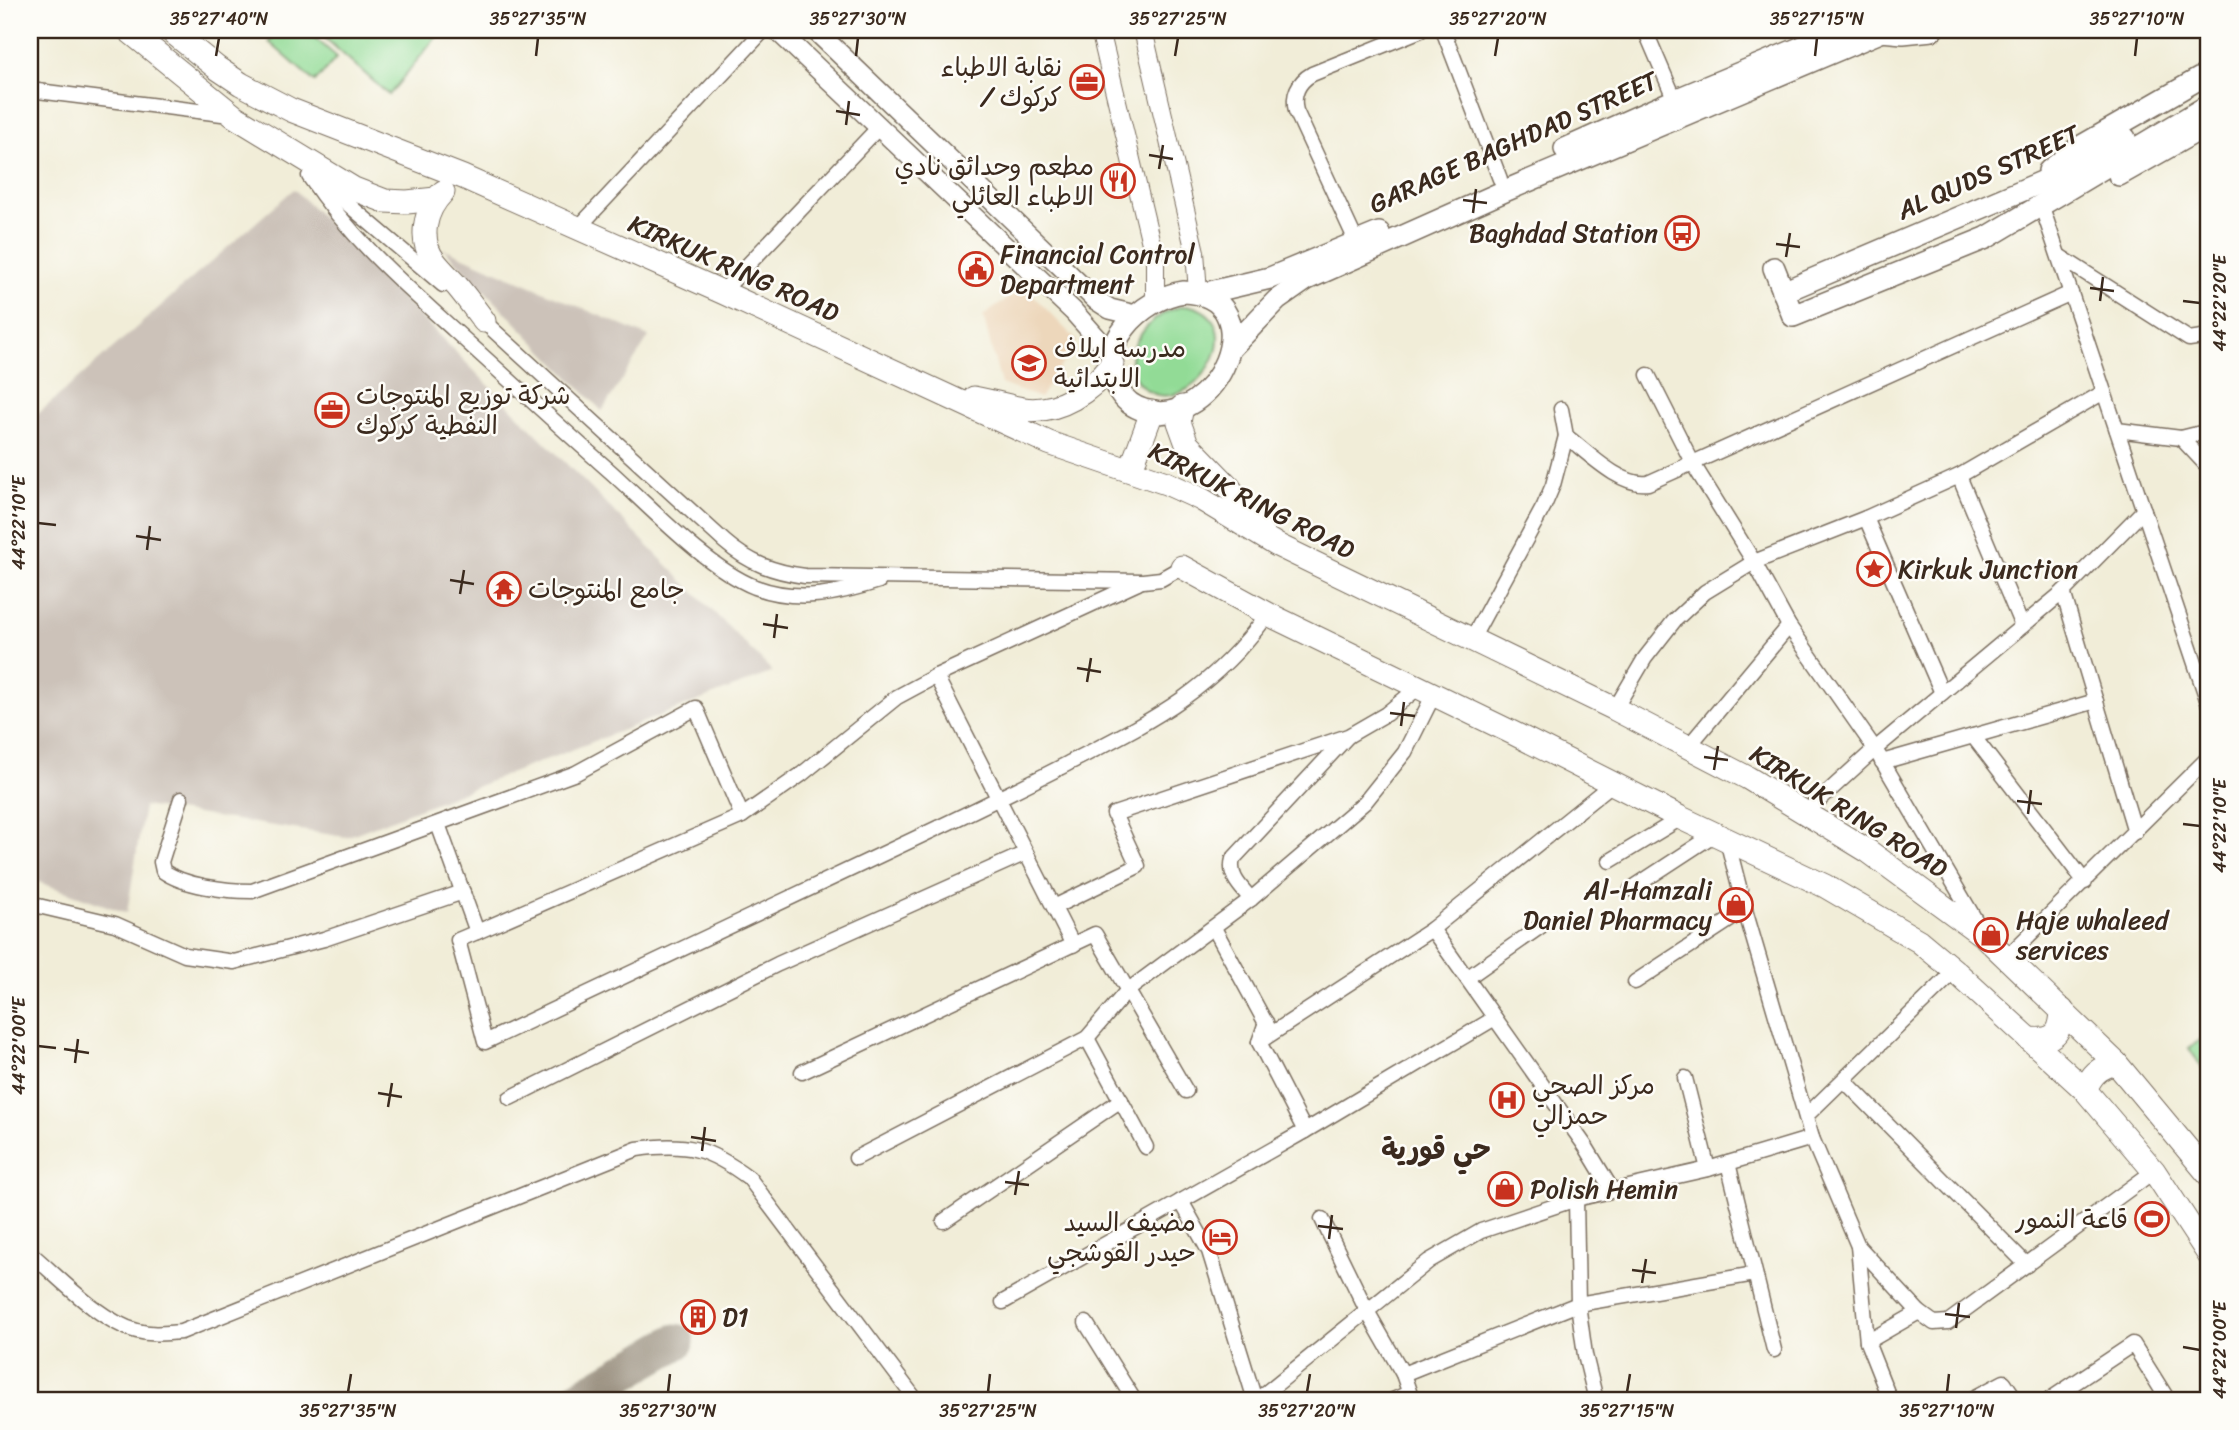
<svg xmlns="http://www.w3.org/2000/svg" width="2239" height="1430" viewBox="0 0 2239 1430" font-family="Sriracha,'Playpen Sans Arabic',sans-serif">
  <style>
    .built { fill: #edd7bb }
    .industrial { fill: #ccc2b9 }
    .green { fill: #92db96; stroke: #66825a; stroke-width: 2 }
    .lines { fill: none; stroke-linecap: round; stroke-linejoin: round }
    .taxiway { stroke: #968c7b; stroke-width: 37 }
    .minor-casing { stroke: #7b6e5f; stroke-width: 17 }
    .tertiary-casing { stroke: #7b6e5f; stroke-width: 20 }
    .secondary-casing { stroke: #7b6e5f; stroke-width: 22 }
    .primary-casing { stroke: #7b6e5f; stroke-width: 24 }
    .trunk-casing { stroke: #7b6e5f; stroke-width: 25 }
    .minor { stroke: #fff; stroke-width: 14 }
    .tertiary { stroke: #fff; stroke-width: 18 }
    .secondary { stroke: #fff; stroke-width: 19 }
    .primary { stroke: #fff; stroke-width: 21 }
    .trunk { stroke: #fff; stroke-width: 23 }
    .ticks { fill: none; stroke: #3b2a1e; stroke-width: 2.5 }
    .labels { text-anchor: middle; stroke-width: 5; stroke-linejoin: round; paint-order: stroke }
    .poi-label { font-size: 26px; fill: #3b2a1e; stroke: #fdfcf7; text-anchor: start }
    .street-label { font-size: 26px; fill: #3b2a1e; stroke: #fdfcf7 }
    .neighbourhood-label { font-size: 28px; font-weight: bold; fill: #3b2a1e; stroke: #fdfcf7 }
    .neatline { fill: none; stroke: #3b2a1e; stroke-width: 2.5 }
    .ticks-label { font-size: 18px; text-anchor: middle; fill: #3b2a1e }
  </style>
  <rect width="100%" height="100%" fill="#fdfcf7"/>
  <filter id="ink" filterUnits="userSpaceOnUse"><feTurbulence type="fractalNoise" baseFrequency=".0143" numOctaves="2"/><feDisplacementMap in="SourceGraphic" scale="14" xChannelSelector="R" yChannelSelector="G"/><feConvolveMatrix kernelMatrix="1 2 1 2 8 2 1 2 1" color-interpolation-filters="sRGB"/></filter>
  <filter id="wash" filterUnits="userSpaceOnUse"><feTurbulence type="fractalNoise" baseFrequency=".00686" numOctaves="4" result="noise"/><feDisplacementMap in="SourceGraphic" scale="28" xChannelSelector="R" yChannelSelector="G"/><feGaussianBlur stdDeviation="1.57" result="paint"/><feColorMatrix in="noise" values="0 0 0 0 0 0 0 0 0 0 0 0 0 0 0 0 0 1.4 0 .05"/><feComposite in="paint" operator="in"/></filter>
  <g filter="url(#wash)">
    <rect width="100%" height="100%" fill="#f1edd8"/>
    <path class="built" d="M1025,287L1077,341L1040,398L1001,384L983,316Z"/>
    <g class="industrial">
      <path d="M294,189L773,672L346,837L144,806L127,913L30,879V421Z"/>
      <path d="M443,248L649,337L602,411Z"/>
    </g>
    <g class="green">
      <path d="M279,30H306L337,57L315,82L269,42Z"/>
      <path d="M316,30H442L389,95Z"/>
      <path d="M1191,306C1256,324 1189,424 1144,388C1108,359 1154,304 1191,306Z"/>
      <path d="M2209,1034V1078L2189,1048Z"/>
    </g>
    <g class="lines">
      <path class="taxiway" d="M576,1400L676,1342"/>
    </g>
  </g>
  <g filter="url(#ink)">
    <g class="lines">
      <g class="minor-casing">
        <g id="minor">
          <path d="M1443,30L1500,179"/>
          <path d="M1645,30L1675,100"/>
          <path d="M30,90L230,115"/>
          <path d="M309,176C349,236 401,282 454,330C506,377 558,425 611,472C651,508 706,567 755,587C798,603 837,594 879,581"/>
          <path d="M317,178L443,285"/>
          <path d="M2041,204L2209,705"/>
          <path d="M578,228L764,30"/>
          <path d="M1357,243L1296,111C1292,95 1298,82 1312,74L1421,30"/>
          <path d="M2059,256L2189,339L2209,336"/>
          <path d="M722,292L880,126"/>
          <path d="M479,317L725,542C749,563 774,572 805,576L1143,581L1161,579L1182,567"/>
          <path d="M1648,375L1693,464L1754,562L1789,626L1875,749L1980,928"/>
          <path d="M1561,409L1566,436C1587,452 1621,487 1648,483L2071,293"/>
          <path d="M2117,430L2181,438L2209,431"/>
          <path d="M2181,438L2209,468"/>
          <path d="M1959,476L2022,626"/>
          <path d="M1866,518L1942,693"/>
          <path d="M2063,592L2135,832"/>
          <path d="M1472,639L1544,506L1553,485L1566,436"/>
          <path d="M936,676L1073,945"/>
          <path d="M1615,709L1645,658L1674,621L1705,592L1754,562L1866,518L1959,476L2104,392"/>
          <path d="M1973,736L2085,882"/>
          <path d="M1688,747L1789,626"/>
          <path d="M1882,762L2096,701"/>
          <path d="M181,799L161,862L163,871C184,886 226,891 252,891L576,773L696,708L742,816"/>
          <path d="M1806,812L1875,749L2063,592L2144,510"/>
          <path d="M438,824L477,932L742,816L802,774L897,697L936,676L1138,583"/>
          <path d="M1727,840L1745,910L1812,1138L1858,1246L1867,1342L1890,1400"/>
          <path d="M1610,861L1681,818"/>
          <path d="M1631,889L1715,834"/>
          <path d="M1251,899C1241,887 1228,876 1233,859L1347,737"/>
          <path d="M30,904L115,924L185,955L234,962L324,939L463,892"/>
          <path d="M1054,907L1138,866L1114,814L1348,736L1386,714L1419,687"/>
          <path d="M1214,928L1269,1029"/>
          <path d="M1432,929L1586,1147L1612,1190"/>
          <path d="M477,932L458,940L485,1042C614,981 743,920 872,859C938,828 1003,797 1067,764C1152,720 1210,693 1268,614"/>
          <path d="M2007,957L2209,757"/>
          <path d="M1467,978L1541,926"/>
          <path d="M1635,982L1745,910"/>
          <path d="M1266,1022L1259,1042L1305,1131"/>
          <path d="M1087,1038L1146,1147"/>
          <path d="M1259,1042L1432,929L1612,784"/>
          <path d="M802,1072L1095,934L1186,1091"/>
          <path d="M1685,1078L1708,1169"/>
          <path d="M1844,1080L2027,1265"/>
          <path d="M510,1098L778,964L1026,853"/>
          <path d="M1806,1116L1955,971"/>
          <path d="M856,1158L1087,1038L1127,991L1251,899L1365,802L1405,752L1434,694"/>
          <path d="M1728,1163L1774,1350"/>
          <path d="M1576,1199L1578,1304L1585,1355L1596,1400"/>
          <path d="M1181,1201L1209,1251L1255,1400"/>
          <path d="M1322,1219L1367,1311L1403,1374L1412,1400"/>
          <path d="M944,1221L1121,1100"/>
          <path d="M1858,1246L1919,1312L1934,1323L1948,1322L2154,1171"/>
          <path d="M30,1253C60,1278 99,1321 137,1331C152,1335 166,1333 181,1332L637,1149C687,1142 709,1148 749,1178L916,1400"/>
          <path d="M1003,1302L1305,1131L1495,1018"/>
          <path d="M1086,1323L1134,1400"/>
          <path d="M1867,1342L1919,1312"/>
          <path d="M1403,1374L1578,1304L1755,1274"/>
          <path d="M1257,1400L1429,1261L1481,1231L1576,1199L1708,1169L1812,1138"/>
          <path d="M1393,1400L1409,1393"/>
          <path d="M1970,1400L2004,1382L2016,1400"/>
          <path d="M2049,1400L2133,1344L2168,1400"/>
        </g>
      </g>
      <g class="tertiary-casing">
        <g id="tertiary">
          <path d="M1100,30L1155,260V301"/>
          <path d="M1143,30L1195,252L1198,292"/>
        </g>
      </g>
      <g class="secondary-casing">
        <g id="secondary">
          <path d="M777,30L1073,311L1113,356"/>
          <path d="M815,30L1096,300L1110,309L1135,315"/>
        </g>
      </g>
      <g class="primary-casing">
        <g id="primary">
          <path d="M1881,31L1903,33L1932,30"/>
          <path d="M1565,149L1675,100L1843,30"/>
          <path d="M2049,171L2078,148L2209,73"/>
          <path d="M2119,175L2209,124"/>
          <path d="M1774,268L1793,316L1986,238L2209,105"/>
          <path d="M1184,292C1276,295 1217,433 1144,410C1133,407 1125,401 1119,391C1090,348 1143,297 1184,292Z"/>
          <path d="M1783,292L2035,185L2076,167L2125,138"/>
          <path d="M1202,294L1270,278L1379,233"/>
          <path d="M1231,348L1277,300L1307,279L1507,190L1885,30"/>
        </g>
      </g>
      <g class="trunk-casing">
        <g id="trunk">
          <path d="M128,30L234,116L354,189L385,201L407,202L436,199"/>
          <path d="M170,30L217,68L241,84L291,110L463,177L722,292L1049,443L1166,483L1201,499L1277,545L1615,709L1748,778L1868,851L1985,937L2116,1063L2209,1175"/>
          <path d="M443,192C424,211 418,240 435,262C442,271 450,278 457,286C467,298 475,309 484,321"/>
          <path d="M974,398C991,401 1006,406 1023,409C1059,414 1091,391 1112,364"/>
          <path d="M1182,407L1179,422L1187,444L1228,486L1261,531"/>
          <path d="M1131,469L1152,412"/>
          <path d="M1182,567L1268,614L1513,733L1681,818L1825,886L1919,941L1955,971L2085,1090L2154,1171L2209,1255"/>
          <path d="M2029,1039C2054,1041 2061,1035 2062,1010"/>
          <path d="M2085,1090C2092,1074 2098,1068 2116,1063"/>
        </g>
      </g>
      <use href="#minor" class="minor"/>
      <use href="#tertiary" class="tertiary"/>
      <use href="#secondary" class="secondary"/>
      <use href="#primary" class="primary"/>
      <use href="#trunk" class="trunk"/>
    </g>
  </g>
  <path class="ticks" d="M216,56L219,38M536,56L538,38M856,56L858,38M1175,56L1178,38M1495,56L1498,38M1815,56L1817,38M2135,56L2137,38M836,111L860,115M846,125L849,101M1149,155L1173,159M1159,169L1163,145M1463,200L1487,203M1473,213L1476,189M1776,244L1800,247M1786,257L1790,233M2090,288L2114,291M2100,301L2103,277M2183,301L2200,303M38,523L56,525M136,536L161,540M147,550L150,526M450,580L474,584M460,594L464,570M763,624L788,628M774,638L777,614M1077,668L1101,672M1087,682L1091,658M1390,713L1415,716M1401,726L1404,702M1704,757L1728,760M1714,770L1718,746M2017,801L2042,804M2028,814L2031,790M2183,824L2200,826M38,1046L56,1048M64,1049L89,1053M75,1063L78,1039M378,1093L402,1097M388,1107L392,1083M691,1137L716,1141M702,1151L705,1127M1005,1182L1029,1185M1015,1195L1019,1171M1318,1226L1343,1229M1329,1239L1332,1215M1632,1270L1656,1273M1642,1283L1646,1259M1945,1314L1970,1317M1956,1328L1959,1303M2183,1347L2200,1350M348,1392L351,1374M668,1392L670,1374M988,1392L990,1374M1307,1392L1310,1374M1627,1392L1630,1374M1947,1392L1949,1374"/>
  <defs>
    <g id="office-ring" transform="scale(1.75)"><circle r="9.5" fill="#fdfcf7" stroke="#c8321e" stroke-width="1.5"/><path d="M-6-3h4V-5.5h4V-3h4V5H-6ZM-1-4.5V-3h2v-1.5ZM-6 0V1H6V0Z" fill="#c8321e"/></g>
    <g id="restaurant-ring" transform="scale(1.75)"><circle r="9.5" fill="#fdfcf7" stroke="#c8321e" stroke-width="1.5"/><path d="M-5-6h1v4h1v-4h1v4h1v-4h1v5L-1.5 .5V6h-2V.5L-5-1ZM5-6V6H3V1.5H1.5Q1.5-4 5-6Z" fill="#c8321e"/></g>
    <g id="bus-ring" transform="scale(1.75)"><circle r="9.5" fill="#fdfcf7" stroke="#c8321e" stroke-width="1.5"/><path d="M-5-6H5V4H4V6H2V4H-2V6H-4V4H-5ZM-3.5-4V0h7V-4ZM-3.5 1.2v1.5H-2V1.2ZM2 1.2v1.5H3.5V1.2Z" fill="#c8321e"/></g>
    <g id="civic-ring" transform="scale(1.75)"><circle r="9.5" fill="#fdfcf7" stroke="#c8321e" stroke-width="1.5"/><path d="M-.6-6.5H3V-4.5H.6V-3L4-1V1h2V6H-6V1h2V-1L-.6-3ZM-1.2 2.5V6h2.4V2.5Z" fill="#c8321e"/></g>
    <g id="school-ring" transform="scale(1.75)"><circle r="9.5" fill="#fdfcf7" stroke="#c8321e" stroke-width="1.5"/><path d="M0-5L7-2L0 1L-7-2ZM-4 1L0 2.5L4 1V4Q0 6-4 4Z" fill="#c8321e"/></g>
    <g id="sight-ring" transform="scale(1.75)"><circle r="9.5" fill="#fdfcf7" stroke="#c8321e" stroke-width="1.5"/><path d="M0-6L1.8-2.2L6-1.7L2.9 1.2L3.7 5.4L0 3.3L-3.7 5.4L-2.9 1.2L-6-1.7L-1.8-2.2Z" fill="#c8321e"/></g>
    <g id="temple-ring" transform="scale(1.75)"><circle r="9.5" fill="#fdfcf7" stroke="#c8321e" stroke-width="1.5"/><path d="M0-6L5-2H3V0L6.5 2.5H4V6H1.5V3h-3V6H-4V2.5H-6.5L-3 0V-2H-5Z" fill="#c8321e"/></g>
    <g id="shop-ring" transform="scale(1.75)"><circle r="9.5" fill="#fdfcf7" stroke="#c8321e" stroke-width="1.5"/><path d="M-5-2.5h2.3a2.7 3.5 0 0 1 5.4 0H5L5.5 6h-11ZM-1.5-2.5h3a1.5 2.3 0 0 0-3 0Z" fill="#c8321e"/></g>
    <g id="hospital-ring" transform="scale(1.75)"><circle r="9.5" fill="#fdfcf7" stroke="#c8321e" stroke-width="1.5"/><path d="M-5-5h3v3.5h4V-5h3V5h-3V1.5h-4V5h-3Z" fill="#c8321e"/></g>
    <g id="stadium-ring" transform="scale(1.75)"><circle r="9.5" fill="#fdfcf7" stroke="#c8321e" stroke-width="1.5"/><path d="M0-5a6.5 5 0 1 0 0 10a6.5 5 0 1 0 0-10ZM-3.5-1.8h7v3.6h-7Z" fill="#c8321e"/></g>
    <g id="hotel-ring" transform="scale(1.75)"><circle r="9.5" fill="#fdfcf7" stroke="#c8321e" stroke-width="1.5"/><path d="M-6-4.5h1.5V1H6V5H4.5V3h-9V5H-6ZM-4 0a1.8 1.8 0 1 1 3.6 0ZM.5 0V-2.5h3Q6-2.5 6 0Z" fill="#c8321e"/></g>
    <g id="building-ring" transform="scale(1.75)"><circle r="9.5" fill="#fdfcf7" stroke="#c8321e" stroke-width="1.5"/><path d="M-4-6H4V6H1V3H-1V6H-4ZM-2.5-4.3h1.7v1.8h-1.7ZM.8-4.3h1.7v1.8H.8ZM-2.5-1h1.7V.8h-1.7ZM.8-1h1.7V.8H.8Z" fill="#c8321e"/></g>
  </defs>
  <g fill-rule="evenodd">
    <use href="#office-ring" x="1087" y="82"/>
    <use href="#restaurant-ring" x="1118" y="181"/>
    <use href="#bus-ring" x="1682" y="233"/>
    <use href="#civic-ring" x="976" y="269"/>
    <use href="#school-ring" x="1029" y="363"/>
    <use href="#office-ring" x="332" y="410"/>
    <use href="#sight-ring" x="1874" y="569"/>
    <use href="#temple-ring" x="504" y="589"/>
    <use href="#shop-ring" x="1736" y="905"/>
    <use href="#shop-ring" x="1991" y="935"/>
    <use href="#hospital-ring" x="1507" y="1100"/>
    <use href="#shop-ring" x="1505" y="1189"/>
    <use href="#stadium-ring" x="2152" y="1219"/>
    <use href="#hotel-ring" x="1220" y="1237"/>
    <use href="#building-ring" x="698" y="1317"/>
  </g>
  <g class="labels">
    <g class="poi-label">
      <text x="1062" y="76" text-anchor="end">نقابة الاطباء<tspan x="1062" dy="30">/ كركوك</tspan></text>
      <text x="1094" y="175" text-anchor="end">مطعم وحدائق نادي<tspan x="1094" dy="30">الاطباء العائلي</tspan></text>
      <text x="1658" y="242" text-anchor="end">Baghdad Station</text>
      <text x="1000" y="263">Financial Control<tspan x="1000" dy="30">Department</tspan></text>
      <text x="1054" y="357">مدرسة ايلاف<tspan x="1054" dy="30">الابتدائية</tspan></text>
      <text x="356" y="404">شركة توزيع المنتوجات<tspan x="356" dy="30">النفطية كركوك</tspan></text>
      <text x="1898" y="578">Kirkuk Junction</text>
      <text x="528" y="598">جامع المنتوجات</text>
      <text x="1712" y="899" text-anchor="end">Al-Hamzali<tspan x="1712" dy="30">Daniel Pharmacy</tspan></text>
      <text x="2016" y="929">Haje whaleed<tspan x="2016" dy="30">services</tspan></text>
      <text x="1532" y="1094">مركز الصحي<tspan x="1532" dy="30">حمزالي</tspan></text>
      <text x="1530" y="1198">Polish Hemin</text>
      <text x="2128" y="1228" text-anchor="end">قاعة النمور</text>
      <text x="1196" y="1231" text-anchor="end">مضيف السيد<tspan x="1196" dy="30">حيدر القوشجي</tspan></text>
      <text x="722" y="1326">D1</text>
    </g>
    <g class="street-label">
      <text transform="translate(1513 142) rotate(-24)" y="9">GARAGE BAGHDAD STREET</text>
      <text transform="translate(1988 172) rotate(-24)" y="9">AL QUDS STREET</text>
      <text transform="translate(734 268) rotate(24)" y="9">KIRKUK RING ROAD</text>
      <text transform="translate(1252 500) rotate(27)" y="9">KIRKUK RING ROAD</text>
      <text transform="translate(1849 811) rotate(32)" y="9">KIRKUK RING ROAD</text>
    </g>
    <g class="neighbourhood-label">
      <text x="1436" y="1159">حي قورية</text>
    </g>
  </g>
  <rect width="2239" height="1430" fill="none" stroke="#fdfcf7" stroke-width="77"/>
  <rect x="38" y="38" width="2162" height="1354" class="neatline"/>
  <g class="ticks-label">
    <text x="219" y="25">35°27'40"N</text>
    <text x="538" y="25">35°27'35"N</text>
    <text x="858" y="25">35°27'30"N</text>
    <text x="1178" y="25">35°27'25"N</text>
    <text x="1498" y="25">35°27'20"N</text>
    <text x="1817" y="25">35°27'15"N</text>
    <text x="2137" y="25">35°27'10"N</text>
    <text transform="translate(2220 303) rotate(-90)" y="6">44°22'20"E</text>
    <text transform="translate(19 523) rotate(-90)" y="6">44°22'10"E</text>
    <text transform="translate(2220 826) rotate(-90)" y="6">44°22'10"E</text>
    <text transform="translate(19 1046) rotate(-90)" y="6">44°22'00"E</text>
    <text transform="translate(2220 1350) rotate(-90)" y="6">44°22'00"E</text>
    <text x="348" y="1417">35°27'35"N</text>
    <text x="668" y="1417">35°27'30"N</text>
    <text x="988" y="1417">35°27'25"N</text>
    <text x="1307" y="1417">35°27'20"N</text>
    <text x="1627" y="1417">35°27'15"N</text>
    <text x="1947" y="1417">35°27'10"N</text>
  </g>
</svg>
